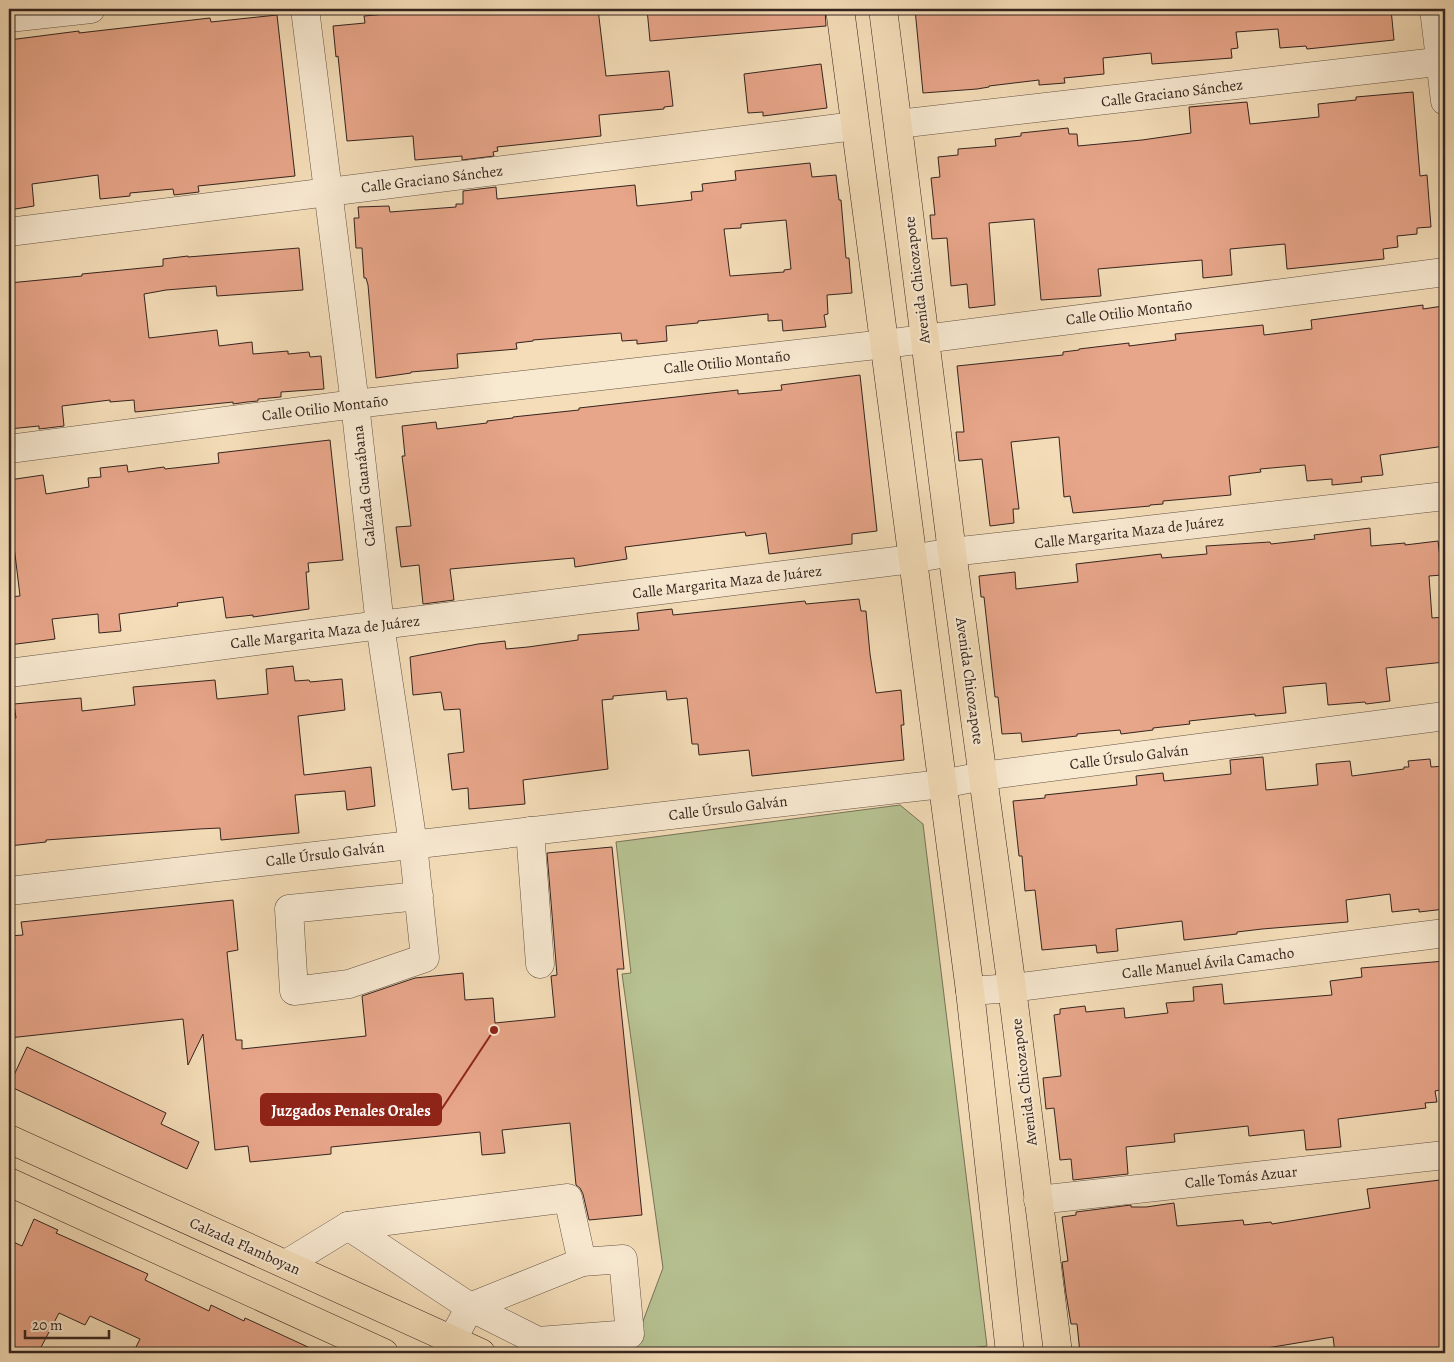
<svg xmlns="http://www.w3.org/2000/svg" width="1454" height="1362" viewBox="0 0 1454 1362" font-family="Alegreya,serif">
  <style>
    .park { fill: #b7c292; stroke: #767358 }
    .building { fill: #e7a589; stroke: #34241e; fill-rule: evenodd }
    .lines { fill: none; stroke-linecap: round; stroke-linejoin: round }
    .minor-casing { stroke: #645244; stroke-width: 29 }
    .major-casing { stroke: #34241e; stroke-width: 29 }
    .minor { stroke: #f8e9d1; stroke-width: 28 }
    .major { stroke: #f4ddb8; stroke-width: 28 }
    .labels { text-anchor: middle; stroke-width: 4.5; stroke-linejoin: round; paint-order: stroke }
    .street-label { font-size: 15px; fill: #34241e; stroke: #f8e9d1 }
    .leader { fill: none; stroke: #8f2418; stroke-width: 2 }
    .callout-dot { fill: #8f2418; stroke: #f8e9d1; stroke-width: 2 }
    .callout { fill: #8f2418; stroke: #8f2418; stroke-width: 2 }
    .callout-label { font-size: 16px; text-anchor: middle; font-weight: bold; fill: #fff }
  </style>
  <rect width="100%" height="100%" fill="#f4ddb8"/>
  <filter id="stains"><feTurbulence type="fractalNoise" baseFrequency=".004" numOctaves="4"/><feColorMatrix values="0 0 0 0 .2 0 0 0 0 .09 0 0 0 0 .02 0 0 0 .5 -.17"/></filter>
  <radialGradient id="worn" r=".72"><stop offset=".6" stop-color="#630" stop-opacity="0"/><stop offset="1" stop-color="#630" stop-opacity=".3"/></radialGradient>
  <path class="park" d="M900,805L923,824L987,1346L928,1353H631L663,1268L622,974L631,973L616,842Z"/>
  <g class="building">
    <path d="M397,9H598L606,76L669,71L673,106L664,107V109L599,115L601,136L497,147L498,151L493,152L494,156L462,160V156L415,160L413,136L347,141L338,56L336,57L333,26L365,23L364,16L398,13Z"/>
    <path d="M647,9H825L826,26L650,41Z"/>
    <path d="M915,9H1391L1394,40L1307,49L1306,46L1280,48L1278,29L1236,32L1238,48L1231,49L1232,58L1152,64L1151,53L1103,58L1104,74L1064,78L1065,83L1039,85V80L989,86V87L977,89L923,93Z"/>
    <path d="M277,15L295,176L198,186L199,192L174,195L173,189L130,193V196L100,199L98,175L32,184L34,206L9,210V40L79,31V33L210,18L211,22Z"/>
    <path d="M821,64L827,108L763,116V112L748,113L744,74Z"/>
    <path d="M1413,92L1420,176L1427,175L1431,227L1417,228V234L1397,236L1398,247L1383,249L1384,259L1287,269L1285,244L1230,249L1232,275L1203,278L1202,260L1098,269L1101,296L1041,300L1034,219L989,223L995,305L969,308L967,284L951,286L947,238L932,239L930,215H935L931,178L940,177L938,157L958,155V149L996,146L995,139L1021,136V133L1068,128L1069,134H1077L1078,146L1142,140L1191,133L1189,107L1247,102L1250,124L1319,117L1318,104L1356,100V97Z"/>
    <path d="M810,163L812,177L836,175L839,200H841L846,258H849L852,293L827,295L828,314L824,315L826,327L783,331L782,320L768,321V314L720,319L698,321V323L666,326L667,341L637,344V340L622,341L621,333L533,340V341L516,343L517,349L457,354L458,368L411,372V373L376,378L368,285L366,278H364L362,248H356L354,218H359L358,207L389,206L390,212L456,207V204H463V191L496,187L497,199L635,185L637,206L666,203L692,200L691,192L703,191L702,184L736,180L735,171ZM786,220L791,269L784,270V272L730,276L724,229L741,228V224Z"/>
    <path d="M299,248L303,290L217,296L216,286L166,290L144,294L149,338L217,330L219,346L252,342L253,354L288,351V354L309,352L310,357L321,356L324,389L281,392V397L258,399V401L247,402L233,404V402L135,412L134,400L110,402V400L62,406L64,426L39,429V426L9,429V382L12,381L9,353V283L82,276V274L163,266V259L188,256V257Z"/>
    <path d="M1423,305V309L1443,306L1445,323V446L1380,455L1383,475L1361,477L1362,482L1332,485V479L1307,481L1305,465L1260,469L1261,472L1229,476L1231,495L1163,501V504L1150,505V506L1073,513L1070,496L1064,497L1059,437L1011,442L1019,509H1013L1014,523L990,526L982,459L959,461L956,432H964L957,366L1063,355V352L1079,350V349L1129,343V346L1176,340L1175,334L1263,325L1264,335L1312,329L1311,320Z"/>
    <path d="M860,375L877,531L852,534V544L769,554L766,533L746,536L745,532L625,547L627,559L575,567L574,558L450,569L454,600L423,604L419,565L401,567L396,527L411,526L402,456H405L402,426L436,422L437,429L487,423V421L513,418V417L579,410V408L738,390V394L782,390L781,385Z"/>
    <path d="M330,440L343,560L308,563L309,572H306L309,609L253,617V615L226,618L223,597L177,603L178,606L119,614L121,631L99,633L98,614L52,619L55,639L9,645V597L20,596L14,546H9V480L43,475L46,494L89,487L88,478L101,477L100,468L127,465L128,472L164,467L165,469L219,463L218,453Z"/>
    <path d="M1370,528L1371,546L1405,543V545L1438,541L1442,575L1429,576L1432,618L1445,617V662L1386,668L1390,701L1366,704L1365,702L1328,705L1326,683L1283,687L1286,713L1255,716V714L1189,721L1190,724L1153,728V730L1121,734L1120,730L1077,734V736L1022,742L1021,733L1002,734L998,697H995L984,597H981L979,576L1015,572L1016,589L1078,582L1076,564L1161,554L1162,558L1207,554L1206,546L1270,542L1271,544L1315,539L1314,535Z"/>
    <path d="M859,599L861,611H866L870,654L876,693L901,690L904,725H901L904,760L752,776L749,750L699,755L698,744H692L687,698L667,700L666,691L613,696V699L602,700L608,769L523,780L525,804L469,809L468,788L452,790L448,754L464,752L460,709L444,710L441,692L413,695L410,657L478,644L505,641L506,649L528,647L578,640V635L639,630L637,613L672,609L673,615L805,601L806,604Z"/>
    <path d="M293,666L295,681L309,680L310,682L342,679L345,710L298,716L304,775L371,767L375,806L347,810L345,791L295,795L299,833L221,840L220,828L199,829L46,840V842L9,846V718H16L14,704L81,698L82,711L135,705L133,687L215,680L217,699L268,694L266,669Z"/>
    <path d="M1263,757L1266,790L1318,785L1316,764L1350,761L1352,776L1404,769V767H1409L1408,761L1430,759L1431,767L1445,766V909L1419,912V909L1392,912L1390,894L1346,900L1348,922L1262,929L1237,932V934L1184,940L1182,921L1116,929L1118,951L1097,953L1096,945L1042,950L1035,890L1025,891L1022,856H1019L1013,801L1045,798V795L1137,785L1136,776L1163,773L1164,781L1231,774L1230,760Z"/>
    <path d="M612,847L624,969H617L642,1215L589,1220L583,1194L580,1188L576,1185L570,1123L502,1130L505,1153L482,1155L480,1132L331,1147V1154L250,1162L248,1146L215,1150L203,1034L188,1065L183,1019L9,1038V936L23,935L21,922L233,900L238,950L227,952L236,1040H242V1049L366,1036L362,996L415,978L463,973L465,1000L493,998L495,1023L555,1017L551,976L557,975L547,853Z"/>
    <path d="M1445,961V1089L1435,1091L1437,1102L1425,1103L1426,1108L1338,1119L1341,1147L1306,1150L1304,1130L1249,1136L1248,1126L1174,1134L1175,1142L1126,1147L1128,1174L1073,1180L1071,1159L1060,1160L1054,1108L1046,1109L1043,1078L1061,1076L1054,1015L1060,1014V1009L1085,1006L1086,1012L1124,1008L1125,1018L1168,1013L1166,1003L1194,1001L1193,987L1222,984L1224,1004L1332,995L1330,981L1362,977L1361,968Z"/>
    <path d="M27,1047L166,1113L161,1124L199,1142L187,1169L9,1086Z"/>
    <path d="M1440,1180L1441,1191L1445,1190V1353H1335L1333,1337L1267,1348L1268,1353H1145L1144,1350L1113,1353H1080L1077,1324H1071L1066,1294L1062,1262L1068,1261L1062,1217L1076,1215V1212L1131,1205V1207H1146L1174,1203L1177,1226L1243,1220L1244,1225L1271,1222L1272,1224L1370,1208L1367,1189Z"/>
    <path d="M34,1219L58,1230L56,1233L148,1274L145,1280L209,1311L211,1305L244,1321L245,1318L321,1353H133L140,1339L90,1316L85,1325L59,1313L38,1353H9V1240L22,1246Z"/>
  </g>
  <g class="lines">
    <g class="minor-casing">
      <g id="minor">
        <path d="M305,9L355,404L380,625L413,844L425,958L349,984L294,991L289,909L419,896"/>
        <path d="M1434,9L1445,101"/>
        <path d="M9,18L91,9"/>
        <path d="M898,124L1445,61"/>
        <path d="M9,232L855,126"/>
        <path d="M9,449L355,404L885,344L1445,272"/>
        <path d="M9,673L380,625L912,559L952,552L1445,496"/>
        <path d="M530,831L540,964"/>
        <path d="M9,891L942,784L983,776L1445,716"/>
        <path d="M970,991L1012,988L1445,933"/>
        <path d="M1038,1200L1445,1155"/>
        <path d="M348,1226L470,1307L445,1353"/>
        <path d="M623,1259L630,1334L538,1341L470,1307L582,1262Z"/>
        <path d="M286,1264L348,1226L568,1198L582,1262"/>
      </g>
    </g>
    <g class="major-casing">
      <g id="major">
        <path d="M840,9L970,991L1010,1353"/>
        <path d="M883,9L952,552L1012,988L1058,1353"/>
        <path d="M9,1139L481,1353"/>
        <path d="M9,1182L384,1353"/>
      </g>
    </g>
    <use href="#minor" class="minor"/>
    <use href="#major" class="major"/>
  </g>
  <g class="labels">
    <g class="street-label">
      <text transform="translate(1172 93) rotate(-7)" y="5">Calle Graciano Sánchez</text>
      <text transform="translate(432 179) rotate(-7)" y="5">Calle Graciano Sánchez</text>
      <text transform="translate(917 280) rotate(-97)" y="5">Avenida Chicozapote</text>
      <text transform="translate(1129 312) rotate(-7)" y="5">Calle Otilio Montaño</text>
      <text transform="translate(727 362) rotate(-6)" y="5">Calle Otilio Montaño</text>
      <text transform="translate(325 408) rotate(-7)" y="5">Calle Otilio Montaño</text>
      <text transform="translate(364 486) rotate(-96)" y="5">Calzada Guanábana</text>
      <text transform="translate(1129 532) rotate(-7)" y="5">Calle Margarita Maza de Juárez</text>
      <text transform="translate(727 582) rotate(-7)" y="5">Calle Margarita Maza de Juárez</text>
      <text transform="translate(325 632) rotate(-7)" y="5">Calle Margarita Maza de Juárez</text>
      <text transform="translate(970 681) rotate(82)" y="5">Avenida Chicozapote</text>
      <text transform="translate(1129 757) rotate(-7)" y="5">Calle Úrsulo Galván</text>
      <text transform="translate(728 808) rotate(-7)" y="5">Calle Úrsulo Galván</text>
      <text transform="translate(325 854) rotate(-7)" y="5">Calle Úrsulo Galván</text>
      <text transform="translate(1208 963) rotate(-7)" y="5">Calle Manuel Ávila Camacho</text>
      <text transform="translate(1024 1082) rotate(-97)" y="5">Avenida Chicozapote</text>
      <text transform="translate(1241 1177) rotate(-6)" y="5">Calle Tomás Azuar</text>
      <text transform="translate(245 1246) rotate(24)" y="5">Calzada Flamboyan</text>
    </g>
  </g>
  <path class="leader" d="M494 1030L441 1110"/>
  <circle class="callout-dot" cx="494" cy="1030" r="5"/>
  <rect class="callout" x="261" y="1094" width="180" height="31" rx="5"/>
  <g class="callout-label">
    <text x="351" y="1116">Juzgados Penales Orales</text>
  </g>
  <rect width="1454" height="1362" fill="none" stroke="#f4ddb8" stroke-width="30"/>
  <rect x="10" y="10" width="1434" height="1342" fill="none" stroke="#34241e" stroke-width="2.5"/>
  <rect x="15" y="15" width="1424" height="1332" fill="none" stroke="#34241e"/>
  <path d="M25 1330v8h84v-8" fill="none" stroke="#34241e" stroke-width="2.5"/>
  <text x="32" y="1330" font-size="15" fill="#34241e" stroke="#f8e9d1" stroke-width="4" paint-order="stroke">20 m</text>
  <rect width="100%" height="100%" filter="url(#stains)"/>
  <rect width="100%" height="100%" fill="url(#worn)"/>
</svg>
